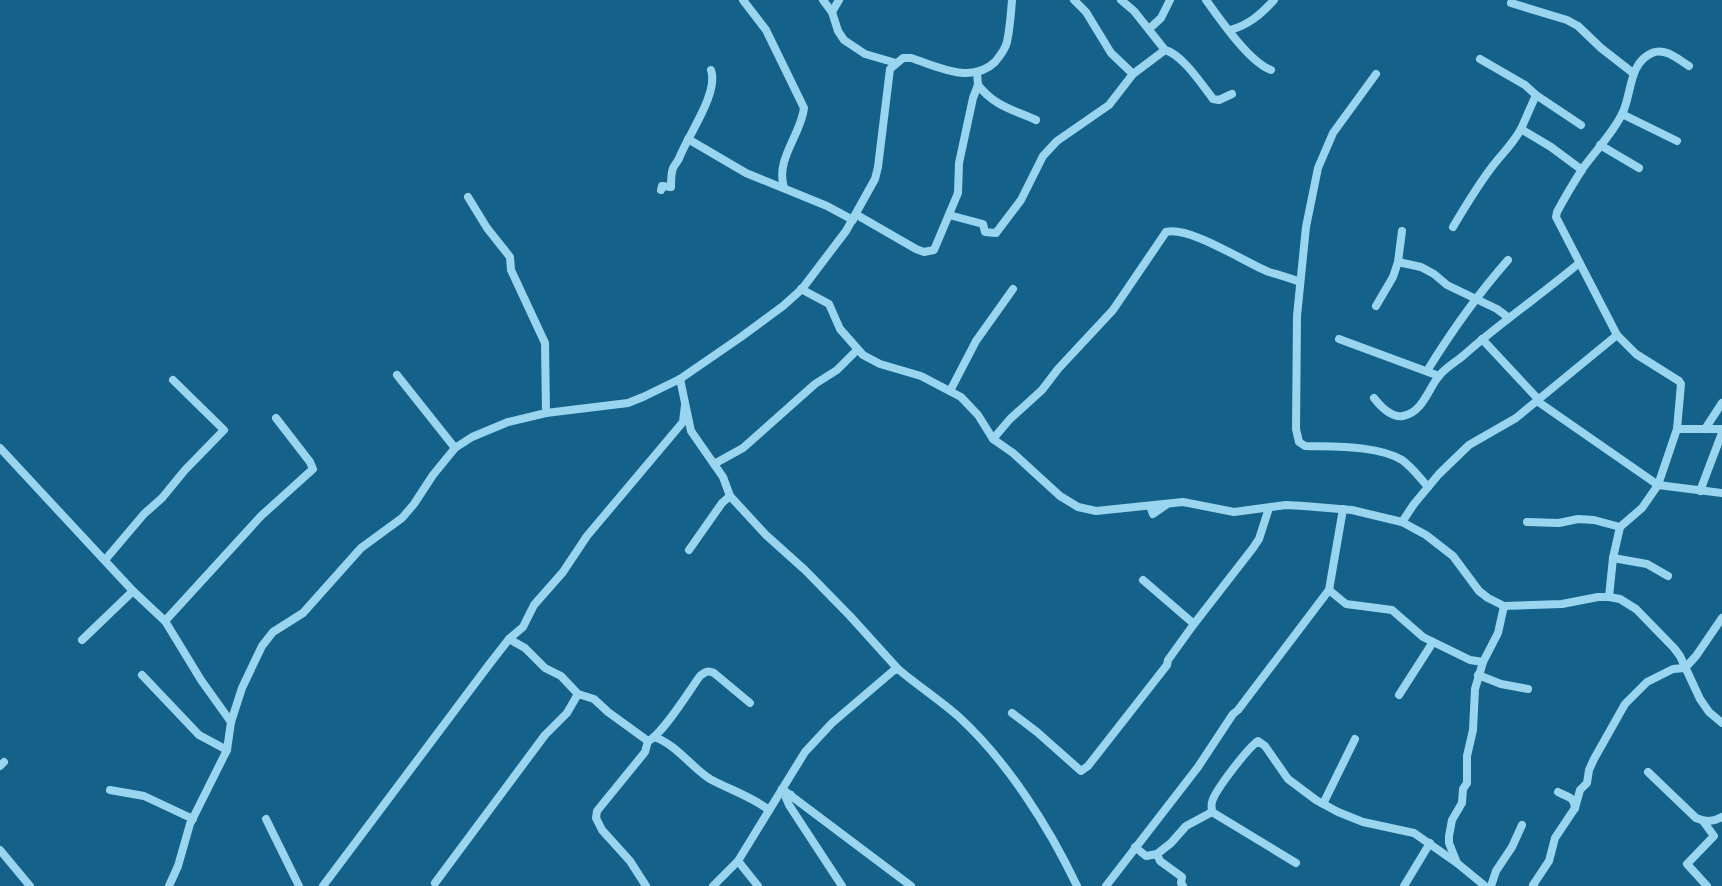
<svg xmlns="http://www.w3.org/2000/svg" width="1722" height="886" viewBox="0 0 1722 886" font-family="'Archivo Narrow',sans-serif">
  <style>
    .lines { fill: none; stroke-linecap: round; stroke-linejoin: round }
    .minor { stroke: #9ad5f0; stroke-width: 8 }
  </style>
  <rect width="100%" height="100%" fill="#14628a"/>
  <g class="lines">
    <g class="minor">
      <path d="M743,0L766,30L804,108C801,135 775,159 784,188"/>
      <path d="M823,0L832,12L838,31L844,40L865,54L896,63"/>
      <path d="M1074,0L1086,12L1111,53L1133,74"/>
      <path d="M1121,0L1134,11L1165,50"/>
      <path d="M1206,0C1220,19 1249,62 1271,70"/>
      <path d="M1511,3L1567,20L1578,26L1601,48L1633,73"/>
      <path d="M832,12L839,0"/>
      <path d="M1149,29L1161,18L1170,0"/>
      <path d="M1230,30C1249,25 1261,14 1274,0"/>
      <path d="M1480,59L1525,85L1536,95L1521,129"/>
      <path d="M1376,74L1333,133L1318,168L1306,227L1297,316L1296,429L1299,442L1305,446C1334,447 1377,445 1402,460C1412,467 1420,478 1428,487"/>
      <path d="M978,85C994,106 1014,110 1036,120"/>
      <path d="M1536,95L1581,125"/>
      <path d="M1622,114L1677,141"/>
      <path d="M688,139L746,173L827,206L853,220"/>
      <path d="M1600,145L1639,168"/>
      <path d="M661,190L662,186L671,187C671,181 671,173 673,168C675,164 679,160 680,156C689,134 719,92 711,70"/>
      <path d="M468,197L487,228L510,257L511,270L545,343L546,413"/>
      <path d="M857,215L916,249L924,252L934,250L958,193L959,163L973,98L978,85L977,72"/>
      <path d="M949,215L983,224L985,232L996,233L1021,200L1043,156L1057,141L1109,105L1133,74L1165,50C1182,54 1203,86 1213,99L1219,100L1232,94"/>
      <path d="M1453,227C1466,205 1479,183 1495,163C1504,152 1514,142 1521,129L1551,147L1582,170"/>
      <path d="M1398,262L1421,267L1434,274L1447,285L1497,309L1509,318"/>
      <path d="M801,289L829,304L840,329L863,355L880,364L921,376L961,397L978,415L993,439L1013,453L1060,496L1078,507L1096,511L1183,502L1234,512L1286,505L1304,506L1352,510L1402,522L1426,535L1453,556L1479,591L1488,598L1504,606L1562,604L1598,597H1609L1620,599L1636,609L1674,648L1680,656L1700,699L1709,712L1722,723"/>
      <path d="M1376,306L1393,277L1398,262L1402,231"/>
      <path d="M1339,339L1439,376"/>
      <path d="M1482,339L1538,399"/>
      <path d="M1427,371C1451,332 1478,294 1508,260"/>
      <path d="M397,375L455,448"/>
      <path d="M680,379L691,431L723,477L730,496L722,503L689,550"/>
      <path d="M950,391L976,341L1013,289"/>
      <path d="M1374,398C1381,407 1391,418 1403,416C1423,412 1428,389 1439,376C1445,368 1456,362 1464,355C1500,323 1541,295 1578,264"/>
      <path d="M1537,401L1658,485L1722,493"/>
      <path d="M1677,429H1722"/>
      <path d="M1705,429L1722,403"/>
      <path d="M993,439L1010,419L1042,390L1058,369L1113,310L1166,232C1190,226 1244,262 1269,272C1279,275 1290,278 1300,282"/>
      <path d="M0,448L133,591L165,621L201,680L231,722"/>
      <path d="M714,464L743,448L815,384L837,370L857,350"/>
      <path d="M1700,491L1722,433"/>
      <path d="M730,496L766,535L805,570L850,616L898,669"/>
      <path d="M1150,506L1153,514L1166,505"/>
      <path d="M1402,522L1414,504L1439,474L1469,445L1516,418L1617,335"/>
      <path d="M1527,522L1559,523L1578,519L1594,520L1620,527"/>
      <path d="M1613,558L1647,564L1668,576"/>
      <path d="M105,560L144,514L162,498L185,470L224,430L173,380"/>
      <path d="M1143,580L1194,624"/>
      <path d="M1329,590L1343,509"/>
      <path d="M1609,597L1613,558L1620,527L1642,508L1658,485L1677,429L1681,384L1679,381L1636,354L1617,335L1556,217L1557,212C1565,197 1574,182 1583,168C1596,150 1614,132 1623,112C1632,92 1629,63 1652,53C1665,47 1679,60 1689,66"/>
      <path d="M165,621L261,516L313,469L310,462L276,418"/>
      <path d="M509,639L525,648L545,668L561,676L578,694L594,699L608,712L648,741"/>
      <path d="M82,640L133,591"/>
      <path d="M142,675L199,735L227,750"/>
      <path d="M1478,675L1501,684L1528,689"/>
      <path d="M1399,695L1433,642"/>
      <path d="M1012,713L1037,732L1081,771L1088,766L1167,665L1168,660L1194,624L1253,548L1259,539L1269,508"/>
      <path d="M654,737C676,744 691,767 710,779C730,790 751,796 769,810"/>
      <path d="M0,766L4,762"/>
      <path d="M1648,772L1696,818C1705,822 1714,822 1722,817"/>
      <path d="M782,789L911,886"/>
      <path d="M110,790L144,796L193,819"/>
      <path d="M1558,792C1567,797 1574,796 1575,808"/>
      <path d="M791,795L786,798L789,805L842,886"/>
      <path d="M1323,804L1355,739"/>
      <path d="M266,819L299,886"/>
      <path d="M1703,821L1714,836L1687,864L1707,886"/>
      <path d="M1135,847L1146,856L1157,854L1160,861L1182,877L1181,883L1183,886"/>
      <path d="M0,850L30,886"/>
      <path d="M1157,854L1171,843L1186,826L1212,812"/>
      <path d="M738,861L758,886"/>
      <path d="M1296,863L1212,812C1212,810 1211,804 1212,802C1215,790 1248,748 1258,741L1265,746L1288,779L1316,800L1338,812L1363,822L1414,833L1457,863"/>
      <path d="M435,883L545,735L567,713L578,694"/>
      <path d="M169,886L178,866L190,824L227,750L231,722L242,688L262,646L273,632L303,613L361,548L402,518L414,504L433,475L455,448L472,437L508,422L546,413L628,403L643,397L680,379L741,337L783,306L802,289L846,231L875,179L878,167L890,69L903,58H911C937,66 971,85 995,62C1000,56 1005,50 1007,42C1010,28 1011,14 1012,0"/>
      <path d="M323,886L488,666L509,639L523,627L534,605L563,572L587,536L683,422L685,405"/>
      <path d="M646,886L630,861L602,830L596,818L597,811L645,752L648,741C662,735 689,691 700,676C705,672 707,670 714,673L750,703"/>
      <path d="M713,886L738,861L805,752L832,723L893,671L898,669C918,686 940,700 959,717C1007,761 1049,827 1077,886"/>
      <path d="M1106,886L1198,767L1233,714L1238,710L1329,590L1346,604L1392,610L1423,637L1470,660L1483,662"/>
      <path d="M1404,886L1430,843"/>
      <path d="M1485,886L1457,863L1449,843V836L1452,820L1462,803L1463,789L1467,783V756L1473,730L1475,689L1483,662L1498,633L1504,606"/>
      <path d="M1491,886L1496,871L1512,847L1522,825"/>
      <path d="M1534,886L1533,885L1549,861L1555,838L1575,808L1580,790L1587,783L1589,770L1594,759L1625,704L1647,682L1673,669L1685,668L1696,656L1722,618"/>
    </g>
  </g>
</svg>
